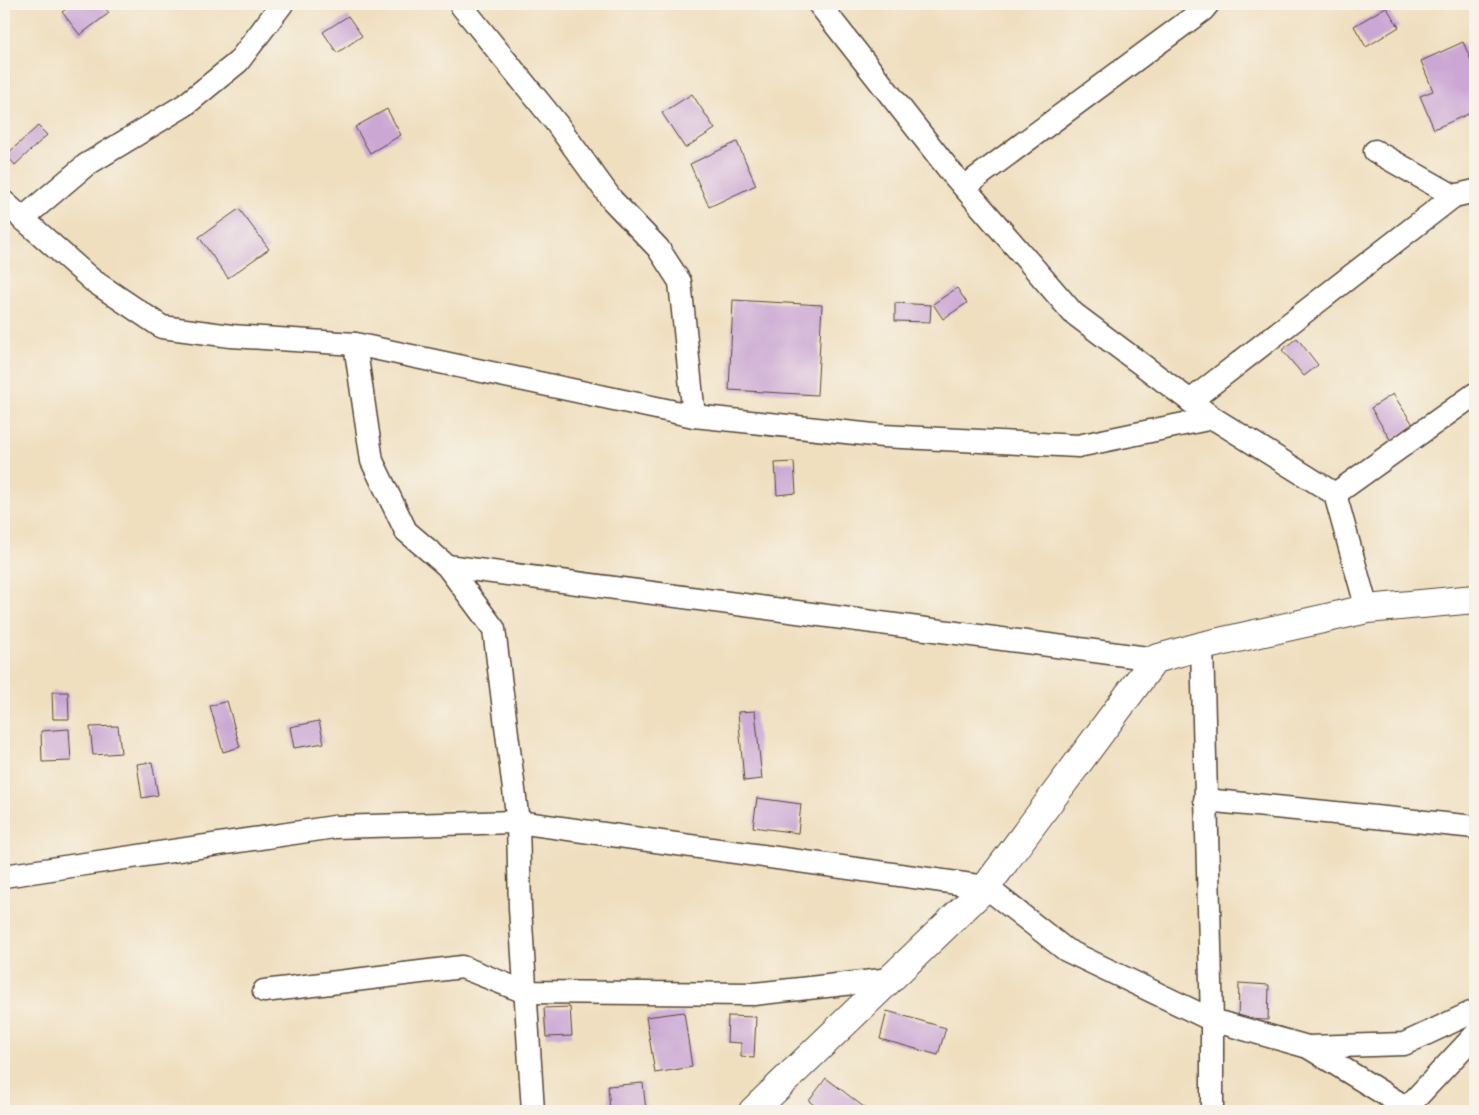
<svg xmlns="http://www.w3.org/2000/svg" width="1479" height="1115" viewBox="0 0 1479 1115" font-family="Mynerve,sans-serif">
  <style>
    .building { fill: #cba7d4 }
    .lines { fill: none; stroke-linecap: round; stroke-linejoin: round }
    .street-casing { stroke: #564536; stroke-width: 25 }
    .secondary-casing { stroke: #564536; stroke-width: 30 }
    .street { stroke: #fff; stroke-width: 22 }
    .secondary { stroke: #fff; stroke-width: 28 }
  </style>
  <rect width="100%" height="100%" fill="#f7f3e8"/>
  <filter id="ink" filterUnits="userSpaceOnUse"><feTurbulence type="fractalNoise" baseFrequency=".02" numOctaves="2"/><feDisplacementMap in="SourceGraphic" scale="10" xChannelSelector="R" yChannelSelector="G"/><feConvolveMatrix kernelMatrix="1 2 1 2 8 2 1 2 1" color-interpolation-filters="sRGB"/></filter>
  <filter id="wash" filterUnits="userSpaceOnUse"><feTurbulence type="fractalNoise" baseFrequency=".0096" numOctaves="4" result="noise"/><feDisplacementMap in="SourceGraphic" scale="20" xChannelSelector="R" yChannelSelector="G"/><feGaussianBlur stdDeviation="1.12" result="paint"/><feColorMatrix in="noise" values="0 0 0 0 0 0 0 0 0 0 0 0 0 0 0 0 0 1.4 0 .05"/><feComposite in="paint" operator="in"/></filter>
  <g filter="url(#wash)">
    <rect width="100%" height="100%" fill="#efdfbf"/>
    <g id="blocks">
      <g class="building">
        <path d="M73,4H102L109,13L80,35L62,12Z"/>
        <path d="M1386,7L1399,27L1366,47L1354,26Z"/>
        <path d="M348,16L362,36L337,53L323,32Z"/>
        <path d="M1463,42L1475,69V111L1434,129L1420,96L1433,91L1421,61Z"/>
        <path d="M692,94L715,129L685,148L662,113Z"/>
        <path d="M387,109L401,135L370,153L355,127Z"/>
        <path d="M38,126L47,135L15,165L6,155Z"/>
        <path d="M737,142L756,185L709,207L690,164Z"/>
        <path d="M239,209L269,249L228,278L199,237Z"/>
        <path d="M957,288L967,303L943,319L933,304Z"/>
        <path d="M733,300L822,305L817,395L729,390Z"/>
        <path d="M895,303L931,305L930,322L895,321Z"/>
        <path d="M1297,338L1318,365L1304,376L1282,350Z"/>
        <path d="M1393,394L1414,426L1391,441L1371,408Z"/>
        <path d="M794,462L796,493L777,495L775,463Z"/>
        <path d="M52,692H68L69,719H53Z"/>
        <path d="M227,701L240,747L223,752L210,706Z"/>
        <path d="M755,711L762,779L744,781L738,712Z"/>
        <path d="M319,721L324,743L294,748L290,727Z"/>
        <path d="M118,726L121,753L93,755L90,727Z"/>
        <path d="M69,729L71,761L42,762L41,731Z"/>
        <path d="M152,762L158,795L142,798L137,764Z"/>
        <path d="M757,798L801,804L798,833L753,827Z"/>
        <path d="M1239,983L1269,985L1268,1020L1238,1019Z"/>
        <path d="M570,1007L572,1036L546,1037L544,1008Z"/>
        <path d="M887,1011L946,1028L938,1055L880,1039Z"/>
        <path d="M684,1012L692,1067L655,1073L646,1017Z"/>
        <path d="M728,1016L756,1017L754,1058L741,1057V1043L727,1042Z"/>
        <path d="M826,1078L869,1111H822L809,1101Z"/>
        <path d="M643,1083L646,1111H610L608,1086Z"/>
      </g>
    </g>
  </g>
  <g filter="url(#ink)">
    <use href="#blocks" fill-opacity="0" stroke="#564536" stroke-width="1"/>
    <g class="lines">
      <g class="street-casing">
        <g id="street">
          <path d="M460,4L557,124L612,200L658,248L680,282L694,416"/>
          <path d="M819,4L950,171L1073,313L1213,418L1335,494L1367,609"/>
          <path d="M1375,151L1454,196"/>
          <path d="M964,187L1203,10L1208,4"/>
          <path d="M4,202L92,280L162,327L231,336L355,344L694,416L883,436L1078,446L1213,418"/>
          <path d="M22,219L86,165L185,105L238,62L282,4"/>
          <path d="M355,344L372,461L406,531L447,566L494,629L518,822L520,908L533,1111"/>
          <path d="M1190,401L1454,196L1475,191"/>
          <path d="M1335,494L1475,394"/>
          <path d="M447,566L1155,659"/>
          <path d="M1202,646L1212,1020V1111"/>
          <path d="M1205,800L1475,827"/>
          <path d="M4,876L334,827L518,822L986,887L1066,950L1212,1020L1308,1047L1404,1044L1475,1011"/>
          <path d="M264,991L462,967L525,992L754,994L891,979"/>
          <path d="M1308,1047L1412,1111"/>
          <path d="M1404,1111L1475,1035"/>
        </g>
      </g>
      <g class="secondary-casing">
        <path id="secondary" d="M753,1111L986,887L1155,659L1202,646L1367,609L1475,599"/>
      </g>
      <use href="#street" class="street"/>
      <use href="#secondary" class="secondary"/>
    </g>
  </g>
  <rect width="1479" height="1115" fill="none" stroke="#f7f3e8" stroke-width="20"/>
</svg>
